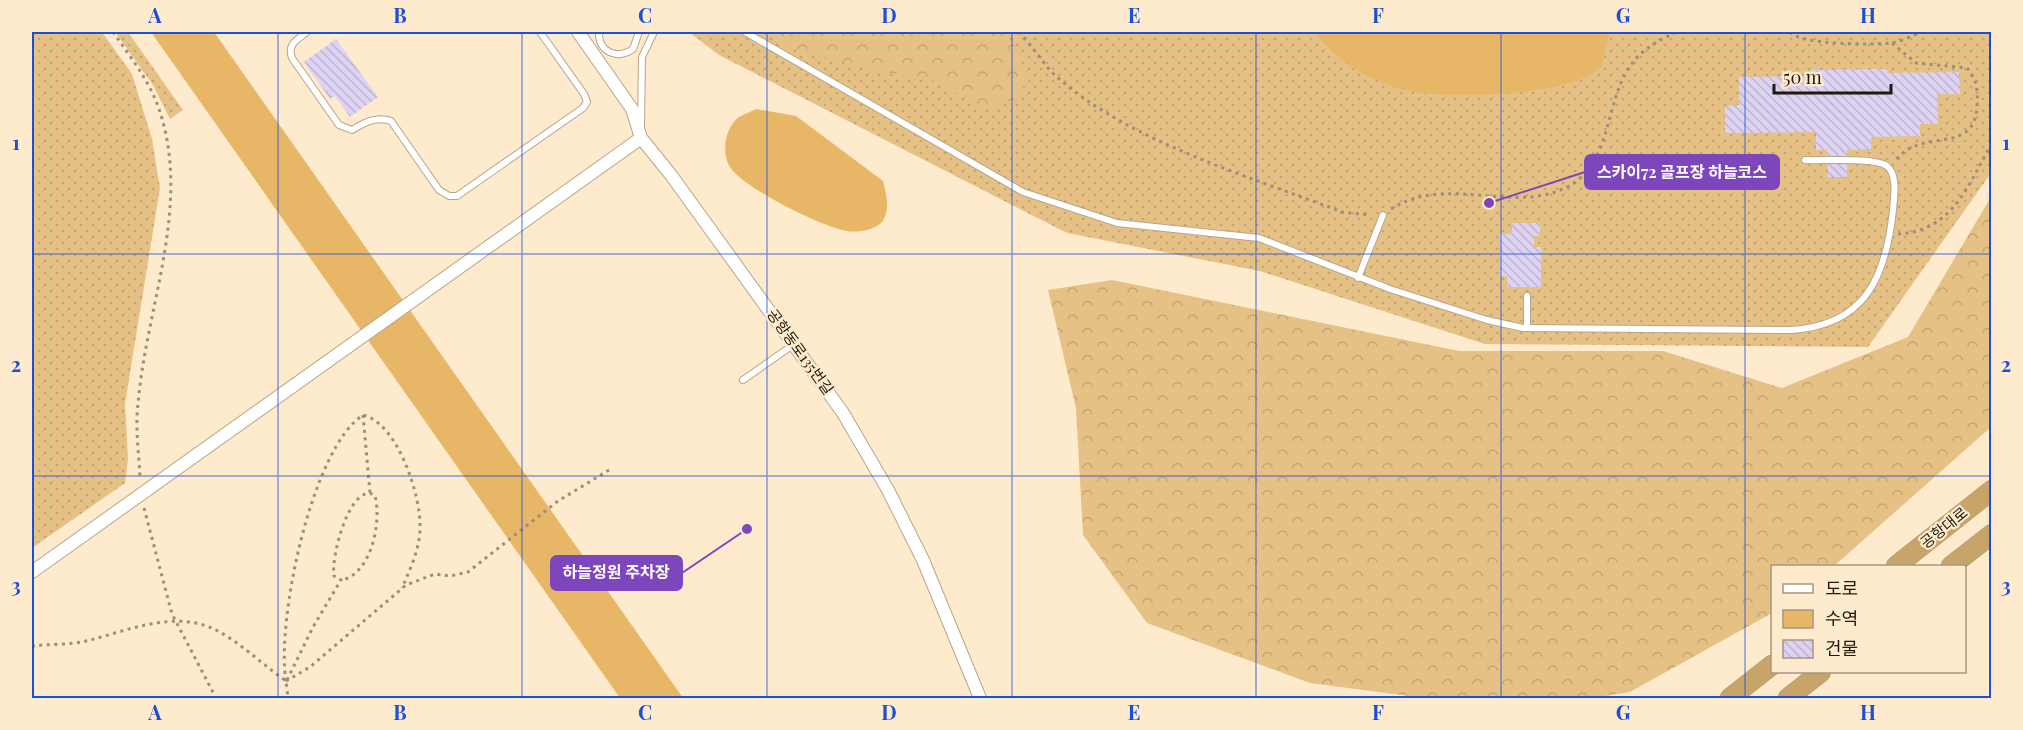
<svg xmlns="http://www.w3.org/2000/svg" width="2023" height="730" viewBox="0 0 2023 730" font-family="'Playfair Display','Noto Sans KR',serif">
  <style>
    .grass { fill: url(#grass-dots) }
    .forest { fill: url(#forest-crowns) }
    .water { fill: #e7b767 }
    .building { fill: url(#building-back-hatch) }
    .lines { fill: none; stroke-linecap: round; stroke-linejoin: round }
    .service-casing { stroke: #b8a689; stroke-width: 8 }
    .minor-casing { stroke: #b8a689; stroke-width: 14 }
    .trunk-casing { stroke: #fff; stroke-width: 22 }
    .path { stroke: #9c8e79; stroke-width: 3; stroke-dasharray: 3 4.5; stroke-linecap: butt }
    .service { stroke: #fff; stroke-width: 6 }
    .minor { stroke: #fff; stroke-width: 12 }
    .trunk { stroke: #c6a46a; stroke-width: 21 }
    .grid { fill: none; stroke: #1d4ed8; stroke-width: 1.5; stroke-opacity: 0.55 }
    .labels { text-anchor: middle; stroke-width: 4.5; stroke-linejoin: round; paint-order: stroke }
    .street-label { font-size: 15px; fill: #1f190e; stroke: #feeacc }
    .leader { fill: none; stroke: #7e46bd; stroke-width: 2 }
    .callout-dot { fill: #7e46bd; stroke: #feeacc; stroke-width: 2 }
    .callout { fill: #7e46bd; stroke: #7e46bd; stroke-width: 2 }
    .callout-label { font-size: 16px; text-anchor: middle; font-weight: bold; fill: #fff }
    .neatline { fill: none; stroke: #1d4ed8; stroke-width: 2 }
    .grid-label { font-size: 20px; text-anchor: middle; font-weight: bold; fill: #1d4ed8 }
  </style>
  <defs>
    <pattern id="grass-dots" width="8" height="8" patternUnits="userSpaceOnUse" patternTransform="scale(1.5)"><rect width="8" height="8" fill="#e6c186"/><path d="M2 2h.1M6 6h.1" fill="none" stroke="#c5a572" stroke-width="1.8" stroke-linecap="round"/></pattern>
    <pattern id="forest-crowns" width="20" height="18" patternUnits="userSpaceOnUse" patternTransform="scale(1.5)"><rect width="20" height="18" fill="#e6c186"/><path d="M2 6a3 3 0 1 1 6 0M12 15a3 3 0 1 1 6 0" fill="none" stroke="#c5a572"/></pattern>
    <pattern id="building-back-hatch" width="6" height="6" patternUnits="userSpaceOnUse" patternTransform="scale(1.5)"><rect width="6" height="6" fill="#ded2f2"/><path d="M-1 5l2 2M0 0l6 6M5-1l2 2" fill="none" stroke="#beb4ce"/></pattern>
  </defs>
  <rect width="100%" height="100%" fill="#feeacc"/>
  <g class="grass">
    <path d="M32,32H102L132,74L152,139L160,188L125,404L128,459L125,483L32,548Z"/>
    <path d="M115,32H128L183,110L170,119L153,85Z"/>
    <path d="M689,32H1991V173L1868,347L1485,344L1260,271L1067,233L719,55Z"/>
  </g>
  <g class="forest">
    <path d="M763,32H1002L1013,42L1029,81L1013,100L982,110L940,82L853,66L788,46Z"/>
    <path d="M1991,197V427L1834,566H1772V613L1630,692L1592,698H1424L1310,683L1147,623L1083,535L1076,408L1048,290L1112,280L1459,351H1663L1782,388L1908,337Z"/>
  </g>
  <g class="water">
    <path d="M151,32H214L683,698H620Z"/>
    <path d="M1314,32H1610L1601,67C1596,70 1591,75 1586,77C1547,96 1432,102 1391,86C1359,74 1335,58 1314,32Z"/>
    <path d="M756,109L796,116L883,181C886,194 891,210 882,222C875,230 857,233 847,231C821,227 751,191 733,171C720,157 724,128 739,117C744,114 751,112 756,109Z"/>
  </g>
  <g class="building">
    <path d="M336,39L378,97L350,117L335,96L330,99L304,62Z"/>
    <path d="M1888,69V73L1959,72L1960,94H1937L1938,124H1920V136L1871,137V149L1847,150V177H1828L1827,150H1816V132L1725,133V106L1739,105V77L1812,76V70Z"/>
    <path d="M1512,223H1540V236H1534V247H1541V287H1507V276H1500V234H1512Z"/>
  </g>
  <g class="lines">
    <g class="service-casing">
      <g id="service">
        <path d="M307,32C297,40 287,44 292,58L339,125L352,130C365,122 377,116 391,121L439,190L449,196H457L583,108L587,102L584,94L540,32"/>
        <path d="M599,32C598,52 617,60 633,49L639,32"/>
        <path d="M745,32L1023,192L1117,223L1259,238L1390,289L1487,320L1523,328L1790,330C1866,326 1886,276 1893,210C1894,197 1898,175 1887,166C1875,157 1822,161 1805,160"/>
        <path d="M641,126L642,57L654,32"/>
        <path d="M1358,278L1383,215"/>
        <path d="M1527,296V328"/>
        <path d="M743,380L793,345"/>
      </g>
    </g>
    <g class="minor-casing">
      <g id="minor">
        <path d="M578,32L632,109L641,138L671,175L843,413L888,490L923,560L980,698"/>
        <path d="M32,572L641,138"/>
      </g>
    </g>
    <g class="trunk-casing">
      <g id="trunk">
        <path d="M1896,566L1992,490"/>
        <path d="M1951,566L1992,534"/>
        <path d="M1730,698L1772,665"/>
        <path d="M1788,698L1821,672"/>
      </g>
    </g>
    <g class="path">
      <path d="M113,32C129,55 148,79 158,106C193,204 146,306 138,404C135,428 139,454 140,478"/>
      <path d="M1019,32C1032,45 1045,67 1057,77C1130,142 1251,177 1342,212L1371,215"/>
      <path d="M1790,32C1800,45 1873,45 1891,43C1901,42 1913,35 1922,32"/>
      <path d="M1892,43L1916,63L1967,68C1977,80 1978,90 1977,107C1974,156 1921,127 1896,160"/>
      <path d="M1391,209C1447,173 1515,216 1569,186C1612,162 1605,102 1630,66C1642,49 1659,40 1677,32"/>
      <path d="M1898,234C1953,231 1968,185 1992,143"/>
      <path d="M363,415L370,493"/>
      <path d="M144,508L172,614L216,698"/>
      <path d="M32,646C49,644 69,645 86,641C128,631 174,609 216,630C241,643 263,665 286,681L288,698"/>
      <path d="M287,680L313,627L341,580L334,576C331,558 347,493 370,493L375,496C382,522 371,575 341,580"/>
      <path d="M286,681C276,623 311,449 363,415C398,423 422,498 420,530C419,550 410,570 402,588"/>
      <path d="M286,681L310,667L406,585L435,574L450,576L468,572L558,501L609,470"/>
    </g>
    <use href="#service" class="service"/>
    <use href="#minor" class="minor"/>
    <use href="#trunk" class="trunk"/>
  </g>
  <path class="grid" d="M278,32V698M522,32V698M767,32V698M1012,32V698M1256,32V698M1501,32V698M1745,32V698M32,254H1992M32,476H1992"/>
  <g class="labels">
    <g class="street-label">
      <text transform="translate(800 352) rotate(54)" y="5">공항동로135번길</text>
      <text transform="translate(1944 528) rotate(-39)" y="5">공항대로</text>
    </g>
  </g>
  <path class="leader" d="M1489 203L1585 172M747 529L682 573"/>
  <g class="callout-dot">
    <circle cx="1489" cy="203" r="6"/>
    <circle cx="747" cy="529" r="6"/>
  </g>
  <g class="callout">
    <rect x="1585" y="155" width="194" height="34" rx="6"/>
    <rect x="551" y="556" width="131" height="34" rx="6"/>
  </g>
  <g class="callout-label">
    <text x="1682" y="178">스카이72 골프장 하늘코스</text>
    <text x="616" y="578">하늘정원 주차장</text>
  </g>
  <rect width="2023" height="730" fill="none" stroke="#feeacc" stroke-width="66"/>
  <rect x="1771" y="565" width="195" height="108" fill="#feeacc" stroke="#a59680" stroke-width="1.5"/>
  <rect x="1783" y="584" width="30" height="9" fill="#ffffff" stroke="#a59680" stroke-width="1.5"/>
  <text x="1825" y="595" font-size="18" fill="#1f190e">도로</text>
  <rect x="1783" y="610" width="30" height="18" fill="#e7b767" stroke="#a59680" stroke-width="1.5"/>
  <text x="1825" y="625" font-size="18" fill="#1f190e">수역</text>
  <rect x="1783" y="640" width="30" height="18" fill="url(#building-back-hatch)" stroke="#a59680" stroke-width="1.5"/>
  <text x="1825" y="655" font-size="18" fill="#1f190e">건물</text>
  <path d="M1774 84v9h117v-9" fill="none" stroke="#1f190e" stroke-width="3"/>
  <text x="1783" y="84" font-size="18" fill="#1f190e" stroke="#feeacc" stroke-width="4.5" paint-order="stroke">50 m</text>
  <rect x="33" y="33" width="1957" height="664" class="neatline"/>
  <g class="grid-label">
    <text x="155" y="23">A</text>
    <text x="400" y="23">B</text>
    <text x="645" y="23">C</text>
    <text x="889" y="23">D</text>
    <text x="1134" y="23">E</text>
    <text x="1378" y="23">F</text>
    <text x="1623" y="23">G</text>
    <text x="1868" y="23">H</text>
    <text x="16" y="150">1</text>
    <text x="2006" y="150">1</text>
    <text x="16" y="372">2</text>
    <text x="2006" y="372">2</text>
    <text x="16" y="593">3</text>
    <text x="2006" y="593">3</text>
    <text x="155" y="720">A</text>
    <text x="400" y="720">B</text>
    <text x="645" y="720">C</text>
    <text x="889" y="720">D</text>
    <text x="1134" y="720">E</text>
    <text x="1378" y="720">F</text>
    <text x="1623" y="720">G</text>
    <text x="1868" y="720">H</text>
  </g>
</svg>
